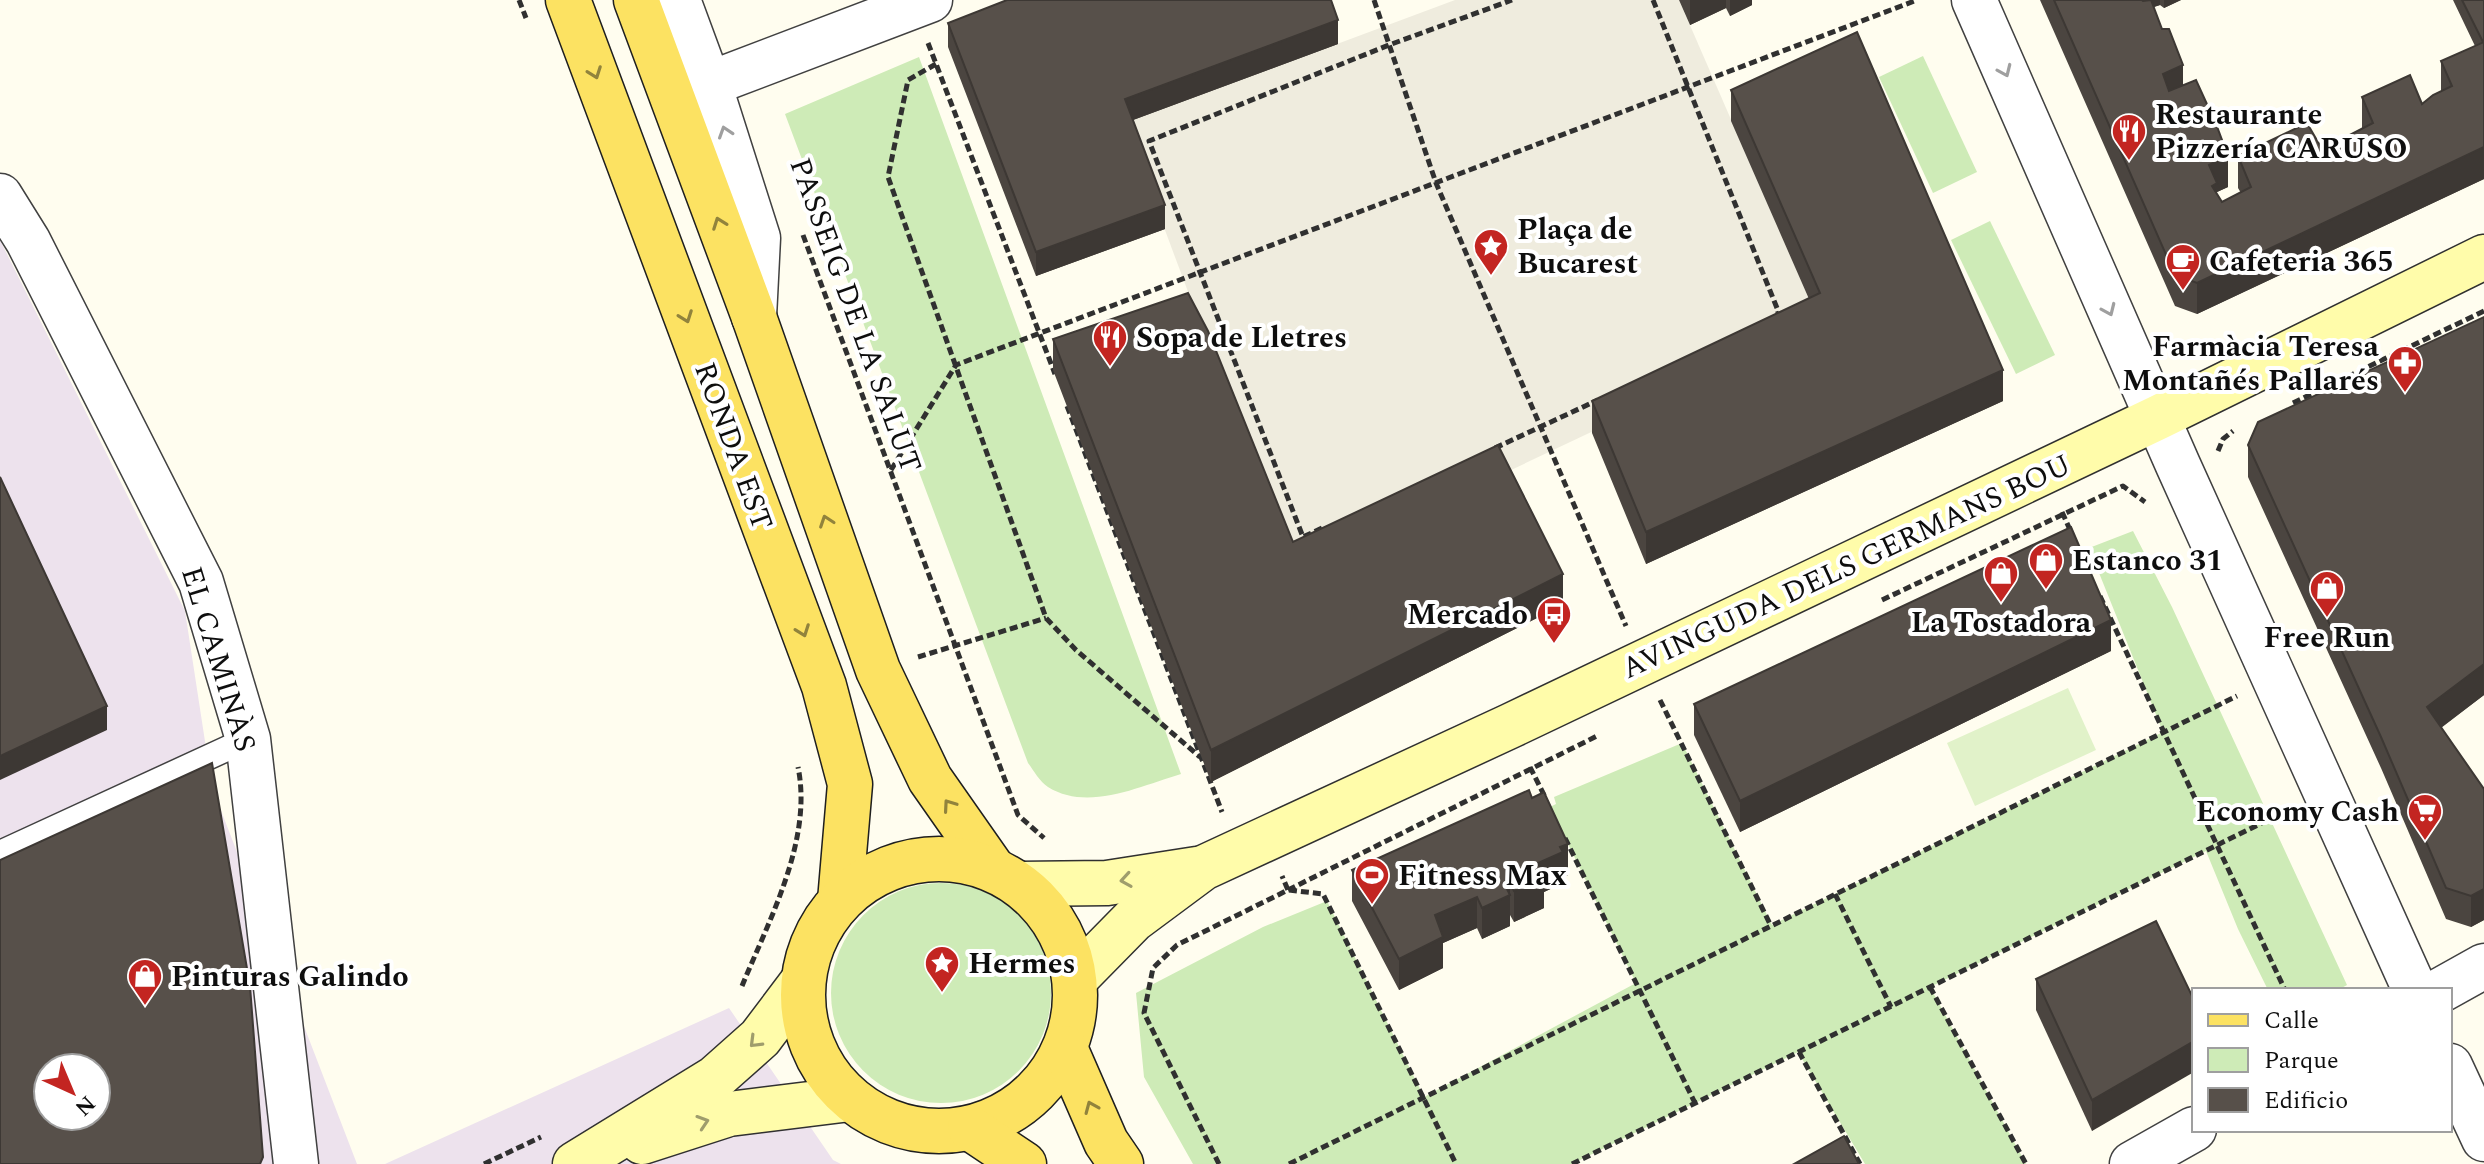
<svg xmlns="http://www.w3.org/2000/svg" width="2484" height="1164" viewBox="0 0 2484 1164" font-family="Spectral,serif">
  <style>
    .industrial { fill: #ede2ed; fill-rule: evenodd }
    .green { fill: #ceebb7 }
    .pitch { fill: #e1f2c9 }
    .plaza { fill: #efecde }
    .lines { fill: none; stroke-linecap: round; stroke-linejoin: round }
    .lane-casing { stroke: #414141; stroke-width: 27 }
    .street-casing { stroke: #414141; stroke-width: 47 }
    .secondary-casing { stroke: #303030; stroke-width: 47 }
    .primary-casing { stroke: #1f1f1f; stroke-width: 47 }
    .path { stroke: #303030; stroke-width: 5; stroke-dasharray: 8 4; stroke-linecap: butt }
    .lane { stroke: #fff; stroke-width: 24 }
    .street { stroke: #fff; stroke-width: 44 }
    .secondary { stroke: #fffcaa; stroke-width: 44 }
    .primary { stroke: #fce262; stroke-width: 44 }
    .wall { fill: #4b4540 }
    .shaded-wall { fill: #3d3834 }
    .building { fill: #57504a; stroke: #3d3834; stroke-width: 2; fill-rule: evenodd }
    .oneway { stroke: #9f9f9f }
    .oneway2 { stroke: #91833c }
    .oneway3 { stroke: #9f9d6c }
    .labels { text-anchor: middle; stroke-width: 8; stroke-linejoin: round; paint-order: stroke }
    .poi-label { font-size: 30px; font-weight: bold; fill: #0e0e0e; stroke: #fff; text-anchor: start }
    .street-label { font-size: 30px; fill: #0e0e0e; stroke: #fff }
  </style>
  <rect width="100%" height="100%" fill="#fffdef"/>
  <g class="industrial">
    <path d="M0,240L185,611L212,787L357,1164H0ZM48,1068H96V1116H48Z"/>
    <path d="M729,1008L833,1160L841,1164H385Z"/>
  </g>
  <g class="green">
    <path d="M1923,56L1977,172L1933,193L1879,77Z"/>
    <path d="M919,57L1181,774C1140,786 1088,812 1048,787C1040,782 1034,771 1028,763L785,114Z"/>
    <path d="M1990,221L2055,355L2016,374L1951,240Z"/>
    <path d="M2133,531L2172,607L2347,985L2338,990H2268L2238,929L2206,851L1930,987L2026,1164H1865L1798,1052L1572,1164H1193L1144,1077L1136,993L1263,927L1327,901L1424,1097L1636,983L1550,807L1556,804L1554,797L1682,743L1772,925L2163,732L2089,548Z"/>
    <circle cx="941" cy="993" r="110"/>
  </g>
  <path class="pitch" d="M2068,688L2096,750L1975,806L1947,743Z"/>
  <path class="plaza" d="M1455,0H1679L1820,324L1293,573L1125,123Z"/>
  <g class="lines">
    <g class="lane-casing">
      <path id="lane" d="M0,853L248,739"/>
    </g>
    <g class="street-casing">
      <g id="street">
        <path d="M678,0L709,84L758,238L754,317"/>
        <path d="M1974,0L2178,465L2415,990"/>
        <path d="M709,84L930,0"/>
        <path d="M0,196L28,241L201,582L248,739L296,1164"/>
        <path d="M2441,990L2484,966"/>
        <path d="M2450,1066L2484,1139"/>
        <path d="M2132,1164L2194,1129"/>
      </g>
    </g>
    <g class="secondary-casing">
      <g id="secondary">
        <path d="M1019,884L1107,883L1197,869"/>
        <path d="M1075,979L1133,920L1203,868L1510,726L2157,418L2484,257"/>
        <path d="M642,1142L729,1114L850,1099"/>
        <path d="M575,1164L715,1078L760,1038L803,981"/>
      </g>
    </g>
    <g class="primary-casing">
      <g id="primary">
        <path d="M568,0L824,686L850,784L840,901"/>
        <path d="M636,0L754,317L878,670L930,779L993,869"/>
        <circle cx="939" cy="995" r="136"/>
        <path d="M1065,1048L1106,1142L1121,1164"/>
        <path d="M970,1128L1024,1164"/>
      </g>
    </g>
    <g class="path">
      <path d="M519,0L526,18"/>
      <path d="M1374,0L1436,183L1626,626"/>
      <path d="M1653,0L1779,313L1776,314"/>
      <path d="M928,43L1055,374"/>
      <path d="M936,64L908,80L888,177L1046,618L1076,650L1200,757"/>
      <path d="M803,235L1018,815L1044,838"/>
      <path d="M2293,403L2484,311"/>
      <path d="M1067,406L1222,812"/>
      <path d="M1495,448L1598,400"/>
      <path d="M2218,451L2223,439L2233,431"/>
      <path d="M891,470L956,365L1917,0"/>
      <path d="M2062,512L2071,532"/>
      <path d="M1322,528L1303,537L1149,141L1389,45L1512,0"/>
      <path d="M2100,596L2285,990"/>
      <path d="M1882,600L2123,486L2145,502"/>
      <path d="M918,657L1046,618"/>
      <path d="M1660,700L1771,926"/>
      <path d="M1530,767L1545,797"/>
      <path d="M1565,838L1695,1103"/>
      <path d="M1288,890L1599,735"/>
      <path d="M1289,890L1323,894L1456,1164"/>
      <path d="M1835,894L1891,1007"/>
      <path d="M742,986C769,920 813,840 798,767"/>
      <path d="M1930,987L2026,1164"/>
      <path d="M1799,1052L1860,1164"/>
      <path d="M484,1164L541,1137"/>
      <path d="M1219,1164L1144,1013L1153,968L1177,945L1288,890L1282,876"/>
      <path d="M1289,1164L2237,696"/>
      <path d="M1572,1164L2288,810"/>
    </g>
    <use href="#lane" class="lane"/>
    <use href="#street" class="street"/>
    <use href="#secondary" class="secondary"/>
    <use href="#primary" class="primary"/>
  </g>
  <g class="wall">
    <path d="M1679,0H1752V5L1730,16L1726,8L1690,25Z"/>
    <path d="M2040,0H2181L2164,8L2160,5L2153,7L2183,85L2228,187L2217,192V195L2222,202L2241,193L2238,188V156L2322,149L2362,129V97L2422,104L2441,91V61L2475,46L2453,0H2484V179L2197,314L2175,306Z"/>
    <path d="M948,23L1338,44L1133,120L1165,229L1036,276L948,47Z"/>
    <path d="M1731,90L2003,401L1646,564L1592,433V401L1809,299L1731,121Z"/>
    <path d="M2484,317V695L2441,728L2484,789V920L2471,927L2446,919L2381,768L2248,477V445Z"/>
    <path d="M1053,339L1293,542L1563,605L1211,782L1053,370Z"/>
    <path d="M2111,651L1740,832L1694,735V704Z"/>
    <path d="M1352,870L1568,875L1563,877V883L1544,892V908L1514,922L1510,915V926L1482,939L1477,928L1443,943V968L1399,990L1352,901Z"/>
    <path d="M2036,979L2194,1000L2092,1131L2036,1010Z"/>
  </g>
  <g class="shaded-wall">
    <path d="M1690,0H1726V8L1690,25Z"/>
    <path d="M1730,0H1752V5L1730,16Z"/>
    <path d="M2134,0H2160V5L2134,14Z"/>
    <path d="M2164,0H2181L2164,8Z"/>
    <path d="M1338,20V44L1125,123V99Z"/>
    <path d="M2183,65V96L2163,105V74Z"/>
    <path d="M2484,147V179L2197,314V283Z"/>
    <path d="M2228,156V187L2217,192V215L2209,196V165Z"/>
    <path d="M1165,205V229L1036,276V252Z"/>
    <path d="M2003,370V401L1646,564V532Z"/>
    <path d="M1563,574V605L1211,782V750Z"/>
    <path d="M2111,620V651L1740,832V801Z"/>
    <path d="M2484,664V695L2427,738V707Z"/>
    <path d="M107,706V730L0,780V756Z"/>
    <path d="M1568,844V875L1563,877V883L1544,892V908L1514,922V891L1538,863L1560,847Z"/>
    <path d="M1510,883V926L1482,939V908L1505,885Z"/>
    <path d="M2484,889V920L2471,927V896Z"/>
    <path d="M1477,897V928L1443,943V968L1399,990V959L1435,915Z"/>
    <path d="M2194,1041V1072L2092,1131V1100Z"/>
  </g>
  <g class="building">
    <path d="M1007,0H1331L1338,20L1125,99L1165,205L1036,252L948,23Z"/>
    <path d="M2054,0H2142L2143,1L2151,0L2162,29H2169L2183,65L2163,74L2169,91L2196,80L2216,124L2228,156L2209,165L2217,183L2212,186L2222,202L2251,187L2238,156L2307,123L2322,149L2344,138L2373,123L2362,97L2410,75L2422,104L2433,95L2452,86L2441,61L2484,42V147L2197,283L2175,275Z"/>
    <path d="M2462,0H2484V42H2483Z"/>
    <path d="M1857,32L2003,370L1646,532L1592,401L1820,293L1731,90Z"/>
    <path d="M1188,293L1208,331L1293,542L1498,445L1563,574L1211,750L1053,339Z"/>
    <path d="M2484,317V664L2427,707L2484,789V889L2471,896L2446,888L2381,737L2248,445L2258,422Z"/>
    <path d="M0,477L107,706L0,756Z"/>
    <path d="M2071,527L2111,620L1740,801L1694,704Z"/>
    <path d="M212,763L250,986L263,1157L260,1164H0V860ZM48,1068H96V1116H48Z"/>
    <path d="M1529,790L1532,798L1544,792L1568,844L1560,847L1563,852L1538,863L1544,877L1514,891L1510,883L1505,885L1510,895L1482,908L1477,897L1435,915L1443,937L1399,959L1352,870Z"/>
    <path d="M2156,921L2194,1000V1041L2092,1100L2036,979Z"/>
    <path d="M1844,1136L1859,1164H1794Z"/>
  </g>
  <defs><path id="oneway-chevron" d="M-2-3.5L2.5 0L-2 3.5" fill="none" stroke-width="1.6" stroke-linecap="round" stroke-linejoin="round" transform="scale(2)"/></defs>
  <g class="oneway">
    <use href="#oneway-chevron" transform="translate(2005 71) rotate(66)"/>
    <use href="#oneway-chevron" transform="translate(725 132) rotate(-108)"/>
    <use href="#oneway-chevron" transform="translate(2109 310) rotate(66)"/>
  </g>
  <g class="oneway2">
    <use href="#oneway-chevron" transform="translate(595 73) rotate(70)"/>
    <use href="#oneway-chevron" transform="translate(719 223) rotate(-110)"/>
    <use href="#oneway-chevron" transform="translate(686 317) rotate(70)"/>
    <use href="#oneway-chevron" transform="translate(826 521) rotate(-109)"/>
    <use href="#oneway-chevron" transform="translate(803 631) rotate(70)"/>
    <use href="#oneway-chevron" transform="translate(949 805) rotate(-125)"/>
    <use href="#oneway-chevron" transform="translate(1091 1107) rotate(-113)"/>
  </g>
  <g class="oneway3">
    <use href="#oneway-chevron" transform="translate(1126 880) rotate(171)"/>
    <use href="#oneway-chevron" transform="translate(755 1042) rotate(135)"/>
    <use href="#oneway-chevron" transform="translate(703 1122) rotate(-18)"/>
  </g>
  <defs>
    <g id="restaurant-pin" transform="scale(1.8)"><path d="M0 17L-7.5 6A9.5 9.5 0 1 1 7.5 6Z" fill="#c32521" stroke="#fff"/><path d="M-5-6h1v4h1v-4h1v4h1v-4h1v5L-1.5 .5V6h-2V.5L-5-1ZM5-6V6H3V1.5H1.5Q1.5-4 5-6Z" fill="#fff"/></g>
    <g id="sight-pin" transform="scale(1.8)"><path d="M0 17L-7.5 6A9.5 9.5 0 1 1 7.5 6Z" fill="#c32521" stroke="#fff"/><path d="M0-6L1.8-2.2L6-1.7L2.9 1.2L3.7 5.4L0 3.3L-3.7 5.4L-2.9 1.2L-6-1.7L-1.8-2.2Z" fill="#fff"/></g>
    <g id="cafe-pin" transform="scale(1.8)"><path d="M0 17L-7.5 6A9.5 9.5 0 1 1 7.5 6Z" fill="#c32521" stroke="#fff"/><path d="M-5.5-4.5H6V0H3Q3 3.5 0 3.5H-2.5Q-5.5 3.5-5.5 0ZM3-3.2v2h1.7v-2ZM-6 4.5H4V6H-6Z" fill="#fff"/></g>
    <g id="pharmacy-pin" transform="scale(1.8)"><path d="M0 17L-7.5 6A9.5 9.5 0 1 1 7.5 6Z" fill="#c32521" stroke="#fff"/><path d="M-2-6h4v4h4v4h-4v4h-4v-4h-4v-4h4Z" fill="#fff"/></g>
    <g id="shop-pin" transform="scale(1.8)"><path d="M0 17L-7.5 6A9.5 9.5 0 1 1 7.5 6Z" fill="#c32521" stroke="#fff"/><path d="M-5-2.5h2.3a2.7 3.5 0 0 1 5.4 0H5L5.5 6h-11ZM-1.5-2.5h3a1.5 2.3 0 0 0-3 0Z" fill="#fff"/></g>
    <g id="bus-pin" transform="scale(1.8)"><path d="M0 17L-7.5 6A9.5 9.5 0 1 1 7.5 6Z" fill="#c32521" stroke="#fff"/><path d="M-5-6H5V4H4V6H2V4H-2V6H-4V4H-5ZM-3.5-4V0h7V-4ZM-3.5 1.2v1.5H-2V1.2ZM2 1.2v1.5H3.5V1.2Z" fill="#fff"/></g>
    <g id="supermarket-pin" transform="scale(1.8)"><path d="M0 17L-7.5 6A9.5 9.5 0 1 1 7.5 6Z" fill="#c32521" stroke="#fff"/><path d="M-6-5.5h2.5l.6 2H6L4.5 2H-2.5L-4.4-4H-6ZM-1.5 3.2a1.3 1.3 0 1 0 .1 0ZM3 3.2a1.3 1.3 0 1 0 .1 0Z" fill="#fff"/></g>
    <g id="stadium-pin" transform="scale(1.8)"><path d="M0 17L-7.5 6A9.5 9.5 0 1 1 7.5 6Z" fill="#c32521" stroke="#fff"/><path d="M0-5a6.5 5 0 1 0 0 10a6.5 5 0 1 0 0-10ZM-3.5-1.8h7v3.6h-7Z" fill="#fff"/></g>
  </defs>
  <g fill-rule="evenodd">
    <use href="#restaurant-pin" x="2129" y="131"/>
    <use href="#sight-pin" x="1491" y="246"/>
    <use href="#cafe-pin" x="2183" y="261"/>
    <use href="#restaurant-pin" x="1110" y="337"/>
    <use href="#pharmacy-pin" x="2405" y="363"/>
    <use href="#shop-pin" x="2046" y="560"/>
    <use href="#shop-pin" x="2001" y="573"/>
    <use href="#shop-pin" x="2327" y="588"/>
    <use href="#bus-pin" x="1554" y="614"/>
    <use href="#supermarket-pin" x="2425" y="811"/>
    <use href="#stadium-pin" x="1372" y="875"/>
    <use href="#sight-pin" x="942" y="963"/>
    <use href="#shop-pin" x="145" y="976"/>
  </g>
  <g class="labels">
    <g class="poi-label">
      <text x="2155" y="124">Restaurante<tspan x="2155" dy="34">Pizzería CARUSO</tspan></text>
      <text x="1517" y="239">Plaça de<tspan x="1517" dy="34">Bucarest</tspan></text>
      <text x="2209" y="271">Cafeteria 365</text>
      <text x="1136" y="347">Sopa de Lletres</text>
      <text x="2379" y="356" text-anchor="end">Farmàcia Teresa<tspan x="2379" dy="34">Montañés Pallarés</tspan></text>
      <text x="2072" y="570">Estanco 31</text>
      <text x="1528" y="624" text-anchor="end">Mercado</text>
      <text x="2001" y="632" text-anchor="middle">La Tostadora</text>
      <text x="2327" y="647" text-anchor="middle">Free Run</text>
      <text x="2399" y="821" text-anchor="end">Economy Cash</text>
      <text x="1398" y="885">Fitness Max</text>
      <text x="968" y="973">Hermes</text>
      <text x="171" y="986">Pinturas Galindo</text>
    </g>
    <g class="street-label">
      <text transform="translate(856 315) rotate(70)" y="10">PASSEIG DE LA SALUT</text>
      <text transform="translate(734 446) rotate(70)" y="10">RONDA EST</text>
      <text transform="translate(1846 566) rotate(-25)" y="10">AVINGUDA DELS GERMANS BOU</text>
      <text transform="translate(219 659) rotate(73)" y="10">EL CAMINÀS</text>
    </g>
  </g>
  <rect x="2192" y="988" width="260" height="144" fill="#ffffff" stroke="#9f9f9f" stroke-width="2"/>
  <rect x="2208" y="1014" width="40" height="12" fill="#fce262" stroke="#9f9f9f" stroke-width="2"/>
  <text x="2264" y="1028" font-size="24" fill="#0e0e0e">Calle</text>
  <rect x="2208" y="1048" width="40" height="24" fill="#ceebb7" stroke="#9f9f9f" stroke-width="2"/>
  <text x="2264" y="1068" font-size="24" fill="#0e0e0e">Parque</text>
  <rect x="2208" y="1088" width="40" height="24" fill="#57504a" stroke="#9f9f9f" stroke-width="2"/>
  <text x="2264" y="1108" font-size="24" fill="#0e0e0e">Edificio</text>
  <g transform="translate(72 1092) rotate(136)"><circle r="38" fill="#ffffff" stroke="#9f9f9f" stroke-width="2"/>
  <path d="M0-6L14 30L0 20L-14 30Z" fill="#c32521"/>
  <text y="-12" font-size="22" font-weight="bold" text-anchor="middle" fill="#0e0e0e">N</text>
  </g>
</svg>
